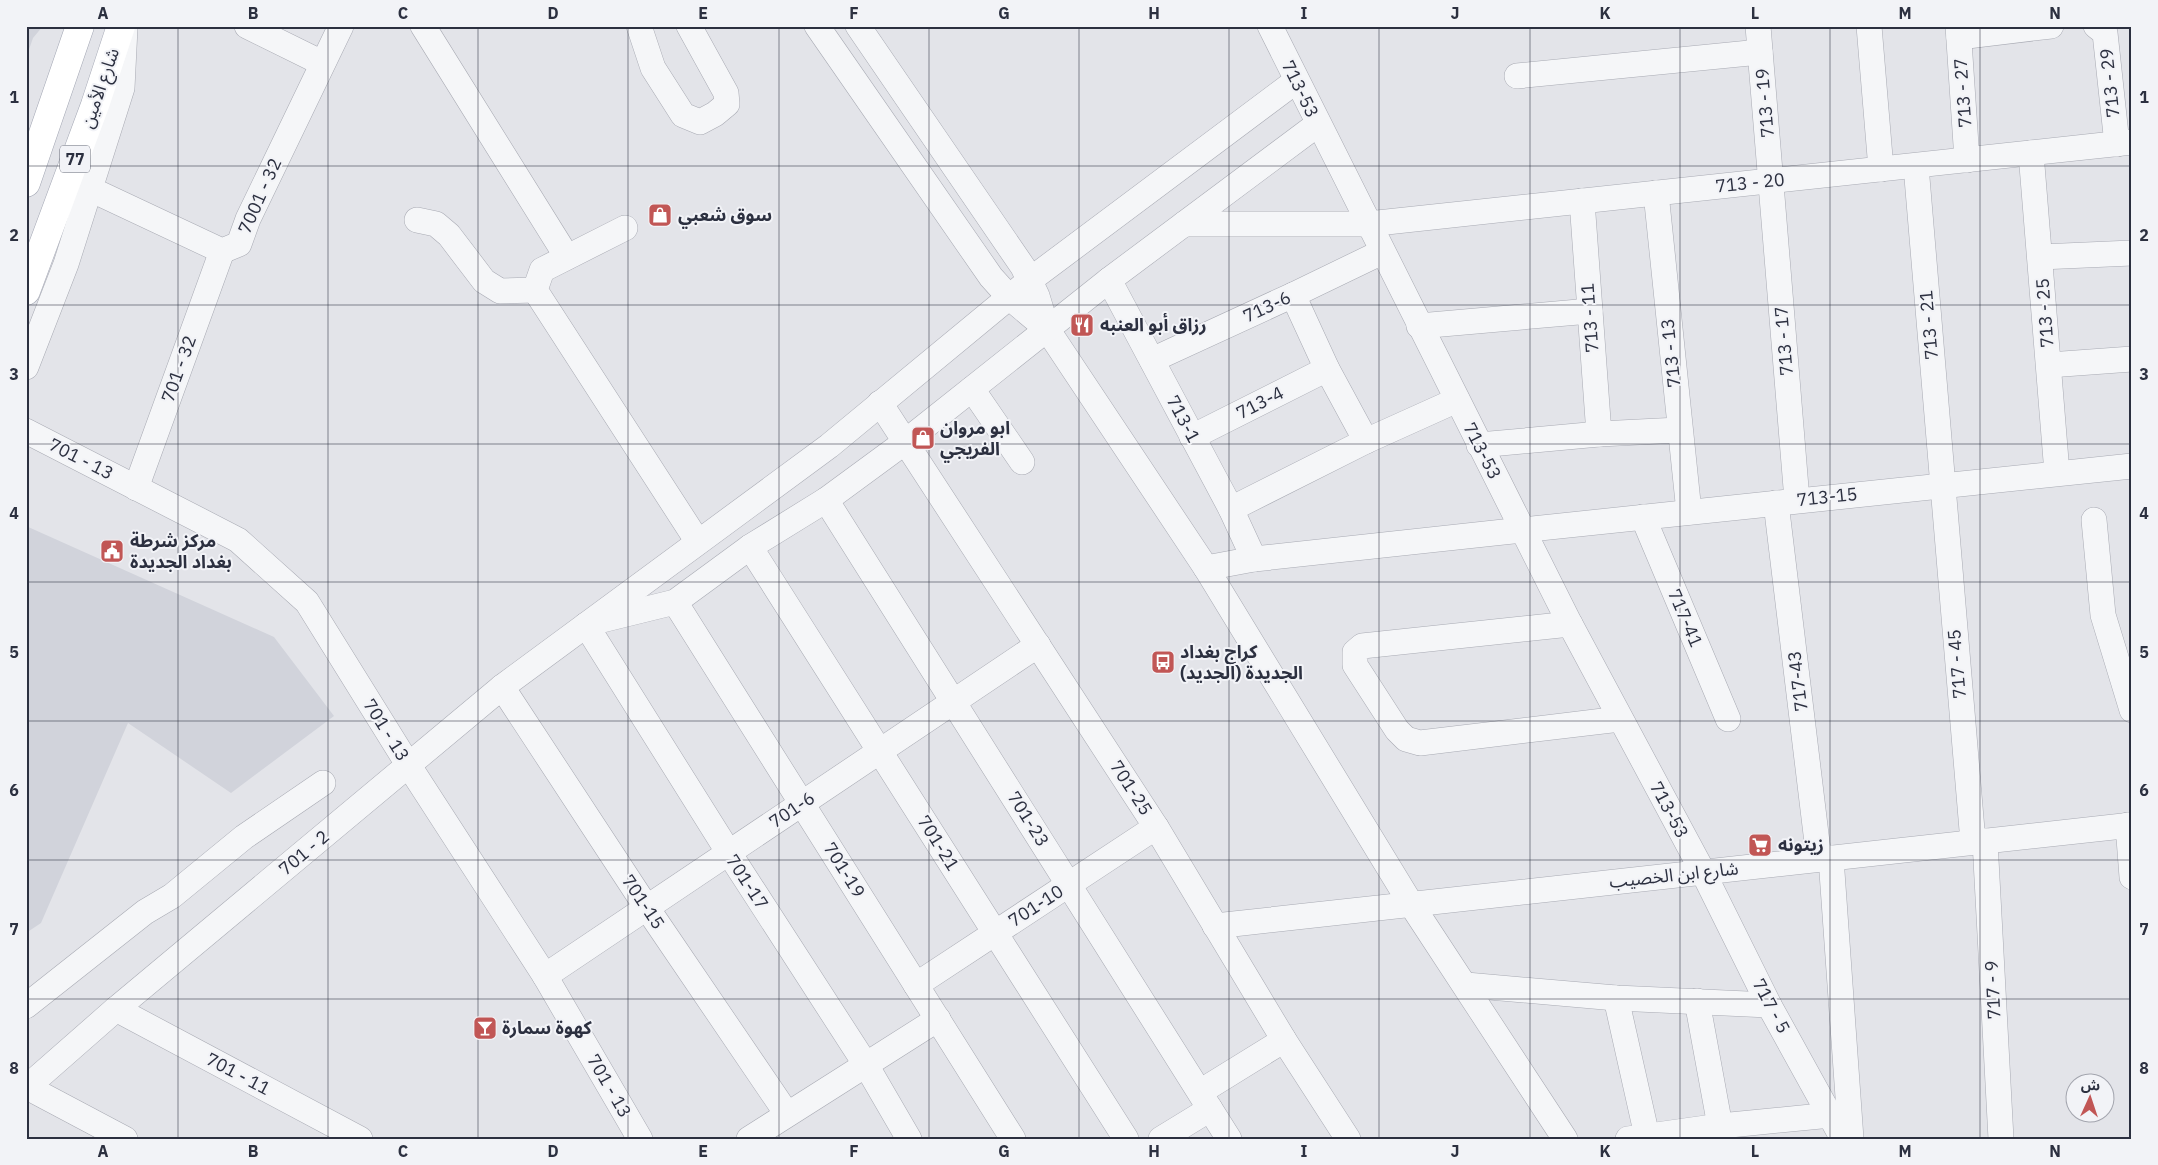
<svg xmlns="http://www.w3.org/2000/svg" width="2158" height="1165" viewBox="0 0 2158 1165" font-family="'IBM Plex Sans','Noto Sans Arabic',sans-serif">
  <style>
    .built { fill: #d1d3db }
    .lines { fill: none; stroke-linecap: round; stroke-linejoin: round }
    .minor-casing { stroke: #a8aab3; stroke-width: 26 }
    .major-casing { stroke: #a3a7b4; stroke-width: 29 }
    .minor { stroke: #f5f6f8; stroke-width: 25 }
    .major { stroke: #fff; stroke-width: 28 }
    .grid { fill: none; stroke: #2c3040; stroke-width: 1; stroke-opacity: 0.55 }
    .labels { text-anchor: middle; stroke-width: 4; stroke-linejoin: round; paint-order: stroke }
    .shield { fill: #f2f3f7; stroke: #676a77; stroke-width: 1 }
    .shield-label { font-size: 16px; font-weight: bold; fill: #2c3040 }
    .street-label { font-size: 18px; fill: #2c3040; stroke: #f2f3f7 }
    .poi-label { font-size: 18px; font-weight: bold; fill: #2c3040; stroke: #f2f3f7; text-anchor: start }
    .neatline { fill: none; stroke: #2c3040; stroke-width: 2 }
    .grid-label { font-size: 16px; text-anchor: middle; font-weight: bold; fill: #2c3040 }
  </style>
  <rect width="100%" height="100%" fill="#e3e4e9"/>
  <g class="built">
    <path d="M26,26H43L33,38L26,58Z"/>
    <path d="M26,526L274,637L334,716L231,793L128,723L41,923L26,933Z"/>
  </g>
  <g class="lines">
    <g class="minor-casing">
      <g id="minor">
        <path d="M247,26L322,63"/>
        <path d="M423,26L567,257"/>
        <path d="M639,26L653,68L683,115L700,122L715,114L727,104L726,93L689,26"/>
        <path d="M817,26L991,277L1009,297L1047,329L1206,568L1411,904L1565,1139"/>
        <path d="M858,26L1023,267L1037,296L1047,329"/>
        <path d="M1270,26L1570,624L1703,872L1769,1005L1843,1139"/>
        <path d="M1758,26L1797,500"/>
        <path d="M1869,26L1881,169"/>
        <path d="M1958,26L1967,160"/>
        <path d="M2096,26L2105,33L2117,144"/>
        <path d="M1959,37L2051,26"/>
        <path d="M1517,76L1760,52"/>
        <path d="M2031,153L2057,473"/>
        <path d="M1916,166L1973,842"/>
        <path d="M90,189L222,251L239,244L248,219L341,26"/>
        <path d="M1656,193L1689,512"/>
        <path d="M1582,201L1599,434"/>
        <path d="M417,220L436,224L449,235L484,281L500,291L535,290"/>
        <path d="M1184,224H1368L2132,142"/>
        <path d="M625,228L542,270L535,290L698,542"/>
        <path d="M2040,257L2132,253"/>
        <path d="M1109,280L1231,509L1254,559"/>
        <path d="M1293,295L1327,369L1366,441"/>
        <path d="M1419,326L1590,311"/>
        <path d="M1152,360L1293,295L1382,252"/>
        <path d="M2049,365L2132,359"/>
        <path d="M26,367L66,264L122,88L125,28"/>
        <path d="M972,389L1022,462"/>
        <path d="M880,403L1156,827L1284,1040L1348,1139"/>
        <path d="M26,431L238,540L307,602L409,766L545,976L640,1139"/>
        <path d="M1192,437L1327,369"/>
        <path d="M1479,445L1599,434L1679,430"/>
        <path d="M136,488L222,251"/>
        <path d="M826,500L1229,1139"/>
        <path d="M1776,503L1819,859"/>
        <path d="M1231,509L1366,441L1457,400"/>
        <path d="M1643,517L1728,719"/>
        <path d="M2094,520L2103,615L2132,710"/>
        <path d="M750,547L1126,1139"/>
        <path d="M1206,568L1254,559L1522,530L2132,466"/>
        <path d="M675,602L1013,1139"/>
        <path d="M598,621L675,602L750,547L826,500L905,442L1109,280L1318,124"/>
        <path d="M1570,624L1362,646L1355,652V665L1397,730L1406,739L1420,743L1620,719"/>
        <path d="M586,625L729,853L866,1065L909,1139"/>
        <path d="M502,687L647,908L787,1114"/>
        <path d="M2128,825L2132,877"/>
        <path d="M1985,841L2001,1139"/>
        <path d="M1831,858L1851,1139"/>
        <path d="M1215,926L2132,825"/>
        <path d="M545,976L1038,645"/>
        <path d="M916,985L1156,827"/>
        <path d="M1466,985L1616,998L1769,1005"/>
        <path d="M1616,998L1647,1136"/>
        <path d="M1697,1001L1720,1126"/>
        <path d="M26,1006L145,912L172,896L244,837L323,783"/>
        <path d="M116,1009L360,1139"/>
        <path d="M27,1087L125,1139"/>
        <path d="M26,1088L116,1009L502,687L829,446L1030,280L1296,81"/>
        <path d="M1200,1092L1284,1040"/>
        <path d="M749,1139L938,1019"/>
        <path d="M1161,1139L1210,1109"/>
        <path d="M1628,1139L1720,1126L1831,1115"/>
      </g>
    </g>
    <g class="major-casing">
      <g id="major">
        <path d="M26,183L80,26"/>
        <path d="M26,291L95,105L121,26"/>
      </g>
    </g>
    <use href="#minor" class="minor"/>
    <use href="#major" class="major"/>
  </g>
  <path class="grid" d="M178,26V1139M328,26V1139M478,26V1139M628,26V1139M779,26V1139M929,26V1139M1079,26V1139M1229,26V1139M1379,26V1139M1530,26V1139M1680,26V1139M1830,26V1139M1980,26V1139M26,166H2132M26,305H2132M26,444H2132M26,582H2132M26,721H2132M26,860H2132M26,999H2132"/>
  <defs>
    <g id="shop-square" transform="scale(1.25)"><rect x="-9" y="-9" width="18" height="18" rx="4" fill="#c15655" stroke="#f2f3f7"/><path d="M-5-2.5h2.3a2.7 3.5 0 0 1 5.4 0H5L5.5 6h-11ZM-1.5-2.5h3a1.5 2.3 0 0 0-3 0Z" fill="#fff"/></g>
    <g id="restaurant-square" transform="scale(1.25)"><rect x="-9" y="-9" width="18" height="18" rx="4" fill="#c15655" stroke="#f2f3f7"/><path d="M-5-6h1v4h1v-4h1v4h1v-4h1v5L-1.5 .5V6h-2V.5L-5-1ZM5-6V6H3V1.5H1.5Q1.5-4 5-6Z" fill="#fff"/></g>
    <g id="civic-square" transform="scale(1.25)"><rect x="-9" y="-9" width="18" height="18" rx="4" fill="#c15655" stroke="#f2f3f7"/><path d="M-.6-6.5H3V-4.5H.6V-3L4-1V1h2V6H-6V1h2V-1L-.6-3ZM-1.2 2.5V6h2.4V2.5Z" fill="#fff"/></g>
    <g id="bus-square" transform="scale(1.25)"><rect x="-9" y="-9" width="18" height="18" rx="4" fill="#c15655" stroke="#f2f3f7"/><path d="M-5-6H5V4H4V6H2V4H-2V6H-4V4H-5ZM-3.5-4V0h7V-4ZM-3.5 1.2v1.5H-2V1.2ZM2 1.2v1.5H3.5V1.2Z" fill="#fff"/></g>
    <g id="supermarket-square" transform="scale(1.25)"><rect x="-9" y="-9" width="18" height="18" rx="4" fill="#c15655" stroke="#f2f3f7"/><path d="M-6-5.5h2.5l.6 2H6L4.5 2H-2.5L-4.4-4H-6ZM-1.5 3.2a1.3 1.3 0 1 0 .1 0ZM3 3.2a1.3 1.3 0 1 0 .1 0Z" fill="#fff"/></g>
    <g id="bar-square" transform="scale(1.25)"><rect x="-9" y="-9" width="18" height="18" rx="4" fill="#c15655" stroke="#f2f3f7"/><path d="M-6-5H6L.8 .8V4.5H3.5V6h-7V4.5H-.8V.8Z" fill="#fff"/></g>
  </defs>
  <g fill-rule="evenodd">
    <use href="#shop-square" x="660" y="215"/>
    <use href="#restaurant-square" x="1082" y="325"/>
    <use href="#shop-square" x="923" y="438"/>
    <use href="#civic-square" x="112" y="551"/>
    <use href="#bus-square" x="1163" y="662"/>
    <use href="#supermarket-square" x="1760" y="845"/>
    <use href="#bar-square" x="485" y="1028"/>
  </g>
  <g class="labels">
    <rect class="shield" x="60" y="145.5" width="30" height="27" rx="4"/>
    <g class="shield-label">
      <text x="75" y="165">77</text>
    </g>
    <g class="street-label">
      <text transform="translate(2110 83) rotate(-96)" y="6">713 - 29</text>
      <text transform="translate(100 88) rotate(-71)" y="6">شارع الأمين</text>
      <text transform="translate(1300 89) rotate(64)" y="6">713-53</text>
      <text transform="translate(1963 93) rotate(-94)" y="6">713 - 27</text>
      <text transform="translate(1765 103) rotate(-95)" y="6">713 - 19</text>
      <text transform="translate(1750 183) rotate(-6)" y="6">713 - 20</text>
      <text transform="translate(260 196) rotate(-66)" y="6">7001 - 32</text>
      <text transform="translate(1267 307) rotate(-25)" y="6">713-6</text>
      <text transform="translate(2045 313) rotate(-94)" y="6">713 - 25</text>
      <text transform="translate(1590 318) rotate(-94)" y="6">713 - 11</text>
      <text transform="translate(1929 325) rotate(-95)" y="6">713 - 21</text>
      <text transform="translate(1784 341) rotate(-95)" y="6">713 - 17</text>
      <text transform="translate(1671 353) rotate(-96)" y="6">713 - 13</text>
      <text transform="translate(179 369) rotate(-70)" y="6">701 - 32</text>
      <text transform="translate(1260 403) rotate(-27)" y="6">713-4</text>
      <text transform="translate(1183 419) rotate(62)" y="6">713-1</text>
      <text transform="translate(1482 451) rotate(63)" y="6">713-53</text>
      <text transform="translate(81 459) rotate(27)" y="6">701 - 13</text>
      <text transform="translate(1827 497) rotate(-6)" y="6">713-15</text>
      <text transform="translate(1685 618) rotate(67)" y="6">717-41</text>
      <text transform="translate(1957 664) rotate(-95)" y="6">717 - 45</text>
      <text transform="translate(1798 681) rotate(-97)" y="6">717-43</text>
      <text transform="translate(386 730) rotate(58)" y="6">701 - 13</text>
      <text transform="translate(1131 788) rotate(57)" y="6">701-25</text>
      <text transform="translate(792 810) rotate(-34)" y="6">701-6</text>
      <text transform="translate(1669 810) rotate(62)" y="6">713-53</text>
      <text transform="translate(1028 819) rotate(58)" y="6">701-23</text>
      <text transform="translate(938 843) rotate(58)" y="6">701-21</text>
      <text transform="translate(304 853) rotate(-40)" y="6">701 - 2</text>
      <text transform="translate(844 870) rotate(58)" y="6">701-19</text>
      <text transform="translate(1674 875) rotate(-6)" y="6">شارع ابن الخصيب</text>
      <text transform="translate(747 882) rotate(57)" y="6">701-17</text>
      <text transform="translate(643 902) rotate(56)" y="6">701-15</text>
      <text transform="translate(1036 906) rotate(-33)" y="6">701-10</text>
      <text transform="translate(1993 990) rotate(-93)" y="6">717 - 9</text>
      <text transform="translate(1771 1006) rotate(62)" y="6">717 - 5</text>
      <text transform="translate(238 1074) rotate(28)" y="6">701 - 11</text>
      <text transform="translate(609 1086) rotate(60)" y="6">701 - 13</text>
    </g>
    <g class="poi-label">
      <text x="678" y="221">سوق شعبي</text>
      <text x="1100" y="331">رزاق أبو العنبه</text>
      <text x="940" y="434">ابو مروان<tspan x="940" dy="21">الفريجي</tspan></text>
      <text x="130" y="547">مركز شرطة<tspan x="130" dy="21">بغداد الجديدة</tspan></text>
      <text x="1180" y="658">كراج بغداد<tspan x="1180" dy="21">الجديدة (الجديد)</tspan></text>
      <text x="1778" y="851">زيتونه</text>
      <text x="502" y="1034">كهوة سمارة</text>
    </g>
  </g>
  <rect width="2158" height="1165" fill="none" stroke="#f2f3f7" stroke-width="55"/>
  <g transform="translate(2090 1098) rotate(3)"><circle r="24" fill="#f2f3f7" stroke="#a3a5ae"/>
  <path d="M0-4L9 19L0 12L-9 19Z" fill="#c15655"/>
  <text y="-8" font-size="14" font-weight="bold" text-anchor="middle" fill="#2c3040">ش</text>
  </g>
  <rect x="28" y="28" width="2102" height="1110" class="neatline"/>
  <g class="grid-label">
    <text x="103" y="19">A</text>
    <text x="253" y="19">B</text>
    <text x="403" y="19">C</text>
    <text x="553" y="19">D</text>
    <text x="703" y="19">E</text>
    <text x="854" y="19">F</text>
    <text x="1004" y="19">G</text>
    <text x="1154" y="19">H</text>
    <text x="1304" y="19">I</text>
    <text x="1455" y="19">J</text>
    <text x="1605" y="19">K</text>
    <text x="1755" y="19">L</text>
    <text x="1905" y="19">M</text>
    <text x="2055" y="19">N</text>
    <text x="14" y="103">1</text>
    <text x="2144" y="103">1</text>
    <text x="14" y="241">2</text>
    <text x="2144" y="241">2</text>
    <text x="14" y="380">3</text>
    <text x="2144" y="380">3</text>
    <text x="14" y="519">4</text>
    <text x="2144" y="519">4</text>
    <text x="14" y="658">5</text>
    <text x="2144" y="658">5</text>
    <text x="14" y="796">6</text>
    <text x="2144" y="796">6</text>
    <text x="14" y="935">7</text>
    <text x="2144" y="935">7</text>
    <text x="14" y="1074">8</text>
    <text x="2144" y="1074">8</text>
    <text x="103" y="1157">A</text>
    <text x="253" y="1157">B</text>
    <text x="403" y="1157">C</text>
    <text x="553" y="1157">D</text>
    <text x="703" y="1157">E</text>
    <text x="854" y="1157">F</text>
    <text x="1004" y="1157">G</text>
    <text x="1154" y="1157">H</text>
    <text x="1304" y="1157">I</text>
    <text x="1455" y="1157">J</text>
    <text x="1605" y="1157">K</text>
    <text x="1755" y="1157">L</text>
    <text x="1905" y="1157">M</text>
    <text x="2055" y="1157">N</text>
  </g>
</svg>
